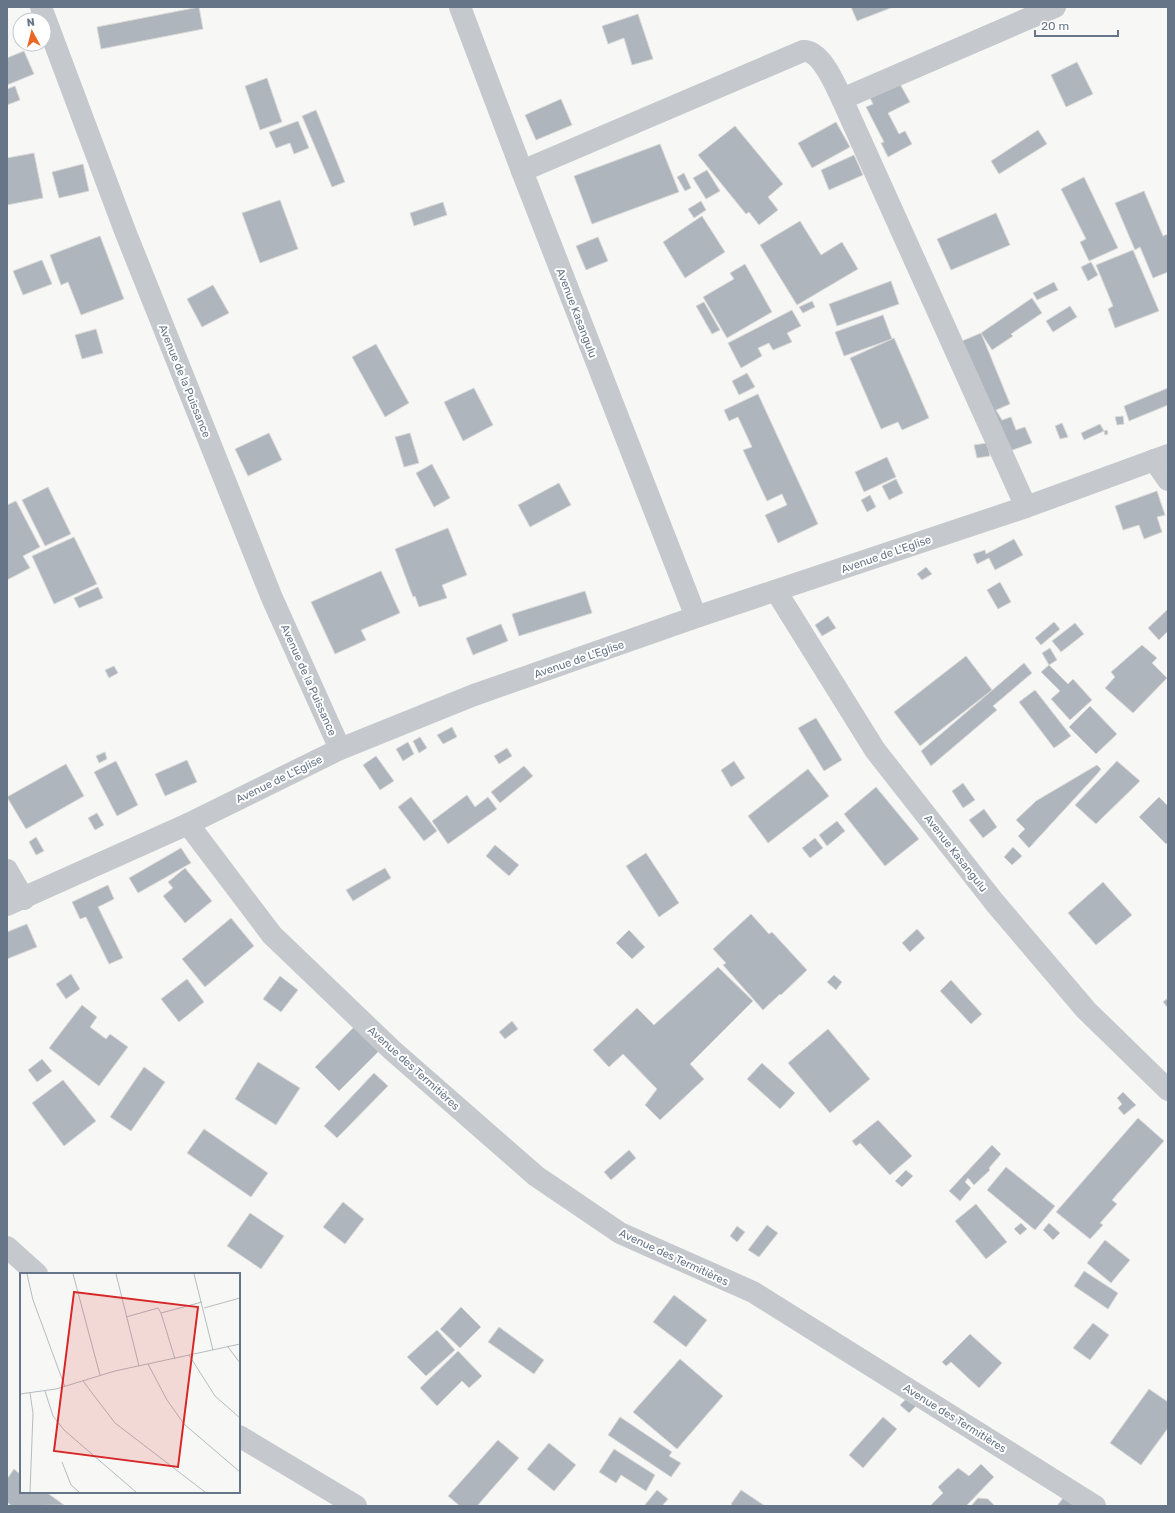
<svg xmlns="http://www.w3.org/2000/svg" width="1175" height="1513" viewBox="0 0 1175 1513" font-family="Rubik,sans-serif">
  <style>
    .building { fill: #aeb5bc; stroke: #d9d9d7 }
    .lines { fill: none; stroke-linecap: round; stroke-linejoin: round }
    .minor { stroke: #c5c8cc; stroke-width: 22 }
    .tertiary { stroke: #c5c8cc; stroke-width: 22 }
    .labels { text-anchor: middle; stroke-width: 4; stroke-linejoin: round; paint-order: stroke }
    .street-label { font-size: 11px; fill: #667587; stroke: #fff }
    .inset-road { fill: none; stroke: #b4bcc2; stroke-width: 1 }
    .view { fill: #d62828; fill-opacity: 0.15; stroke: #d62828; stroke-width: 2 }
    .inset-edge { fill: none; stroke: #667587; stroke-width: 2 }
  </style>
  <rect width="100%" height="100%" fill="#f7f8f5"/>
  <g class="building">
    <path d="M199,7L203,29L101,49L97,27Z"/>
    <path d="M851,7H893L857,21Z"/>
    <path d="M638,14L653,59L632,65L624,38L608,44L602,26Z"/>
    <path d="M24,51L34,74L7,85V58Z"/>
    <path d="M1077,62L1093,94L1066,107L1051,75Z"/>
    <path d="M896,77L910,102L888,113L899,134L905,131L912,144L888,157L881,143L884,142L866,107L873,104L867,92Z"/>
    <path d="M267,78L282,122L260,130L245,86Z"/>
    <path d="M15,86L20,100L7,105V89Z"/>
    <path d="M561,99L572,125L536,140L525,115Z"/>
    <path d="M316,110L345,182L332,187L302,116Z"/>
    <path d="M298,121L309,148L294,154L290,143L276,148L269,132Z"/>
    <path d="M836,122L850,147L812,168L798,143Z"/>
    <path d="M735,126L783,184L768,197L778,210L759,225L749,212L746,214L698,155Z"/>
    <path d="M1038,130L1047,144L999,174L991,161Z"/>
    <path d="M660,144L679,192L592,224L574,176Z"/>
    <path d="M34,153L43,198L7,205V158Z"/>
    <path d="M854,155L863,175L829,190L821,170Z"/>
    <path d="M83,164L89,191L59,198L52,172Z"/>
    <path d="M707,170L720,191L706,199L693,178Z"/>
    <path d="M684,173L691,188L685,191L677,177Z"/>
    <path d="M1084,177L1118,248L1089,261L1080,242L1086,239L1061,189Z"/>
    <path d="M1144,191L1163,236L1168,234V272L1153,278L1140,247L1135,250L1115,203Z"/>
    <path d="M280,200L298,249L260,263L242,213Z"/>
    <path d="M701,201L706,210L694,218L688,209Z"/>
    <path d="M443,202L447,215L414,226L410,213Z"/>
    <path d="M996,213L1010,245L951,270L937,239Z"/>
    <path d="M702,216L725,252L685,278L663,242Z"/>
    <path d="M800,221L821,255L842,242L858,269L797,305L760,245Z"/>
    <path d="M100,236L124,299L81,315L68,282L61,285L50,255Z"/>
    <path d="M598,237L608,261L586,270L576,246Z"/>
    <path d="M1133,250L1159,311L1115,328L1108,309L1113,306L1096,265Z"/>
    <path d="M42,260L52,284L23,295L13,271Z"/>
    <path d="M1091,262L1098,275L1088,281L1081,267Z"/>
    <path d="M745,264L772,312L727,338L703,297L734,279L730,273Z"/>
    <path d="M891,281L899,304L837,326L829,304Z"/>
    <path d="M1054,282L1058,290L1037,300L1033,293Z"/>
    <path d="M213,285L229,313L202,327L187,299Z"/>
    <path d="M1032,298L1042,313L1011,334L1013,336L992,350L981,333Z"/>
    <path d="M812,301L815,307L803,313L799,307Z"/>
    <path d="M704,302L720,330L712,334L696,306Z"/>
    <path d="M1070,306L1077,317L1053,332L1046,321Z"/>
    <path d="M792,310L801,326L787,333L792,342L773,350L769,343L758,348L762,356L741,368L728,343Z"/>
    <path d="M883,315L892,339L844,356L835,332Z"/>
    <path d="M96,329L103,353L82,359L75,335Z"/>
    <path d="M981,333L1010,404L996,410L1002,420L1011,417L1016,430L1025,427L1032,443L1010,451L962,341Z"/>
    <path d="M894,338L929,418L902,430L898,422L881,429L850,358Z"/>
    <path d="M376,344L409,403L385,417L352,357Z"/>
    <path d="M747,373L755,387L739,395L732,381Z"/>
    <path d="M474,388L493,425L463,441L444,402Z"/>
    <path d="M1168,388V405L1129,421L1124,406Z"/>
    <path d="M758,394L818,524L778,543L765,515L787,505L782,494L767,501L743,450L752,447L738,417L729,421L724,410Z"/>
    <path d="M1123,416L1124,424L1117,425L1115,417Z"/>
    <path d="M1062,423L1068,437L1060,439L1055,426Z"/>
    <path d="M1100,424L1104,431L1084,440L1081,433Z"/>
    <path d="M1107,430L1108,434L1105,435L1104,431Z"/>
    <path d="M269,433L282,460L248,476L235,449Z"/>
    <path d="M410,433L419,463L404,467L395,437Z"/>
    <path d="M987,443L990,456L977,458L974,445Z"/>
    <path d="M887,457L896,477L864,492L855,472Z"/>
    <path d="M432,464L450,498L434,507L416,473Z"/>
    <path d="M896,479L903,493L889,500L882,486Z"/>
    <path d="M559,483L571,505L530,527L518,505Z"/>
    <path d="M48,487L71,534L45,546L22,500Z"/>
    <path d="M1157,491L1165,515L1157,517L1162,532L1144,539L1139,525L1123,530L1115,506Z"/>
    <path d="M870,495L876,507L867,512L861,500Z"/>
    <path d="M16,501L40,547L23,556L30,568L7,580V505Z"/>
    <path d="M448,528L467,575L442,585L447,598L419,607L415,596L413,597L395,549Z"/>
    <path d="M74,537L97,584L54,604L32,556Z"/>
    <path d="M1014,539L1023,555L995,570L989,558L977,564L973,554L985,550L986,554Z"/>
    <path d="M926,567L932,574L922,580L917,574Z"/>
    <path d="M381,571L400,613L361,630L366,640L335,654L311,602Z"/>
    <path d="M1000,582L1011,602L998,609L987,590Z"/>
    <path d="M98,587L103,598L79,608L74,598Z"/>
    <path d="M585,591L592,613L519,636L512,614Z"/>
    <path d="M1168,609V631L1159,640L1148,628Z"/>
    <path d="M828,616L836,628L822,636L815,625Z"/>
    <path d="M1054,622L1060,629L1041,645L1035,638Z"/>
    <path d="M1075,623L1084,634L1061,652L1052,641Z"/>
    <path d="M501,624L508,641L473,655L466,638Z"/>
    <path d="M1142,645L1157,658L1152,663L1167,678L1133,713L1105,688L1115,677L1111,672Z"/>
    <path d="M1050,648L1057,660L1049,665L1042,653Z"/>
    <path d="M966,656L992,690L920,746L894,712Z"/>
    <path d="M1024,663L1032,673L993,706L997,710L931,766L921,751Z"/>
    <path d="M1049,665L1068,684L1073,679L1092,700L1070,720L1051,699L1060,691L1041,672Z"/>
    <path d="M114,666L118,673L109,678L105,670Z"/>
    <path d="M1035,690L1071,736L1054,748L1019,702Z"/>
    <path d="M1090,706L1117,734L1096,754L1069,727Z"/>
    <path d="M816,718L842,760L824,771L798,728Z"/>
    <path d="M452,727L457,737L443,744L437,735Z"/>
    <path d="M420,737L427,748L419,753L413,741Z"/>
    <path d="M408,742L414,754L403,761L396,749Z"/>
    <path d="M507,748L512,756L499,764L494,756Z"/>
    <path d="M105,752L107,759L99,763L96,756Z"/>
    <path d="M376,756L394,781L380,790L363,765Z"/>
    <path d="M187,760L197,782L165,796L155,774Z"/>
    <path d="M116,761L138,805L117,816L94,772Z"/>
    <path d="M734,761L745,778L731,787L721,770Z"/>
    <path d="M1117,761L1140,781L1096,824L1075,805Z"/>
    <path d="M66,764L84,796L26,829L7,797Z"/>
    <path d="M1097,765L1101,769L1098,773L1029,848L1018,836L1025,829L1016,820L1036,801Z"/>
    <path d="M524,766L533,776L500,803L491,792Z"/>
    <path d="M808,769L829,796L768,843L748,816Z"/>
    <path d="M963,783L975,800L963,808L952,791Z"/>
    <path d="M876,787L919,839L885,866L844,814Z"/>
    <path d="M467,795L475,807L488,797L497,809L448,844L432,821Z"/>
    <path d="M411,797L437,831L424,841L398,807Z"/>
    <path d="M1159,797L1168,806V842L1166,844L1139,817Z"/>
    <path d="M984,809L997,827L983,838L969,820Z"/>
    <path d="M97,813L104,825L95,830L88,818Z"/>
    <path d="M837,821L845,831L827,846L819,835Z"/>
    <path d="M36,837L44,851L36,855L29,842Z"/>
    <path d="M815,838L823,848L810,858L802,848Z"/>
    <path d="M495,845L519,865L509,876L486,856Z"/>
    <path d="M1013,847L1022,856L1012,865L1004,857Z"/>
    <path d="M181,848L191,863L138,893L129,878Z"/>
    <path d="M646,853L679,903L659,917L626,866Z"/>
    <path d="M185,868L212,901L185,923L163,896L173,888L168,882Z"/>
    <path d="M385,868L391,878L353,901L346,890Z"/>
    <path d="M1103,882L1132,915L1096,945L1068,913Z"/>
    <path d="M108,885L114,899L98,907L123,958L109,964L86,917L80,919L72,902Z"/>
    <path d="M751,914L769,934L772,932L807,970L781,995L780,994L763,1010L723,965L726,963L713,949Z"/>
    <path d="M231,918L254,946L205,987L182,959Z"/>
    <path d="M27,924L37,947L7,959V932Z"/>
    <path d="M917,929L925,938L910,952L902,943Z"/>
    <path d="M629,930L645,947L632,959L616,943Z"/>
    <path d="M718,967L753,1001L690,1064L704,1079L660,1120L645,1105L657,1089L623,1054L609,1067L593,1050L637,1008L654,1025Z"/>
    <path d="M71,974L80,989L66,999L56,984Z"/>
    <path d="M834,975L842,982L836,990L827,982Z"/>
    <path d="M280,976L298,990L281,1012L263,999Z"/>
    <path d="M187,979L204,1002L179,1022L161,999Z"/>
    <path d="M951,980L982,1014L971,1024L940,991Z"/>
    <path d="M1168,998V1008L1163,1002Z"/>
    <path d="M82,1005L97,1017L90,1027L106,1039L110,1034L128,1047L99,1086L49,1048Z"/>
    <path d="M512,1021L518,1029L505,1039L499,1032Z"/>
    <path d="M354,1027L379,1051L339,1091L315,1067Z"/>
    <path d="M828,1029L870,1079L830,1113L788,1063Z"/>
    <path d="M42,1059L52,1071L37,1082L28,1070Z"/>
    <path d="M258,1062L300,1088L276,1125L235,1099Z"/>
    <path d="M762,1063L795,1093L780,1109L747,1079Z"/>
    <path d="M144,1067L165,1082L131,1131L110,1117Z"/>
    <path d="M374,1073L388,1086L337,1138L324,1126Z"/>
    <path d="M63,1080L96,1121L64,1146L32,1103Z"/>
    <path d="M1123,1092L1136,1105L1124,1115L1118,1108L1122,1104L1117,1098Z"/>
    <path d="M1138,1118L1164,1141L1112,1200L1117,1204L1100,1223L1103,1225L1090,1239L1056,1212Z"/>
    <path d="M878,1120L912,1156L890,1175L860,1143L856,1146L852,1141Z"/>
    <path d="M204,1129L268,1173L251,1197L187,1153Z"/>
    <path d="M992,1145L1001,1154L989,1168L990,1170L974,1185L968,1178L965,1182L971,1188L960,1201L949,1191Z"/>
    <path d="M629,1150L636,1158L611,1180L604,1172Z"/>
    <path d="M1006,1167L1055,1206L1035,1230L987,1190Z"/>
    <path d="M906,1170L913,1176L902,1187L895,1181Z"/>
    <path d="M343,1202L364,1219L345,1244L323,1227Z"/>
    <path d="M976,1204L1007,1242L986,1259L955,1221Z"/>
    <path d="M250,1213L284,1236L261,1269L227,1246Z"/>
    <path d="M1021,1223L1027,1229L1020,1235L1014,1229Z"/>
    <path d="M1049,1223L1060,1233L1053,1240L1043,1230Z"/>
    <path d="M767,1225L778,1233L759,1257L748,1250Z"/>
    <path d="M737,1226L745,1232L737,1242L730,1236Z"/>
    <path d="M1105,1240L1130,1260L1111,1283L1087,1263Z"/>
    <path d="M1084,1271L1118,1293L1108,1309L1074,1286Z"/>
    <path d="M674,1295L707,1320L686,1347L653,1322Z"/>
    <path d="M461,1307L481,1327L460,1348L440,1329Z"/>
    <path d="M1093,1323L1109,1335L1090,1360L1073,1348Z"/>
    <path d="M499,1327L544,1360L534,1374L488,1342Z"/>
    <path d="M437,1330L455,1350L426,1376L407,1357Z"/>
    <path d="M970,1334L1002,1363L979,1388L951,1362L946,1366L942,1362Z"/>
    <path d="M458,1351L482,1376L469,1388L462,1381L437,1406L420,1388Z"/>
    <path d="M680,1359L723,1396L677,1449L633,1412Z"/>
    <path d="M1149,1389L1168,1402V1428L1141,1465L1110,1443Z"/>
    <path d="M907,1398L916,1406L909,1413L900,1405Z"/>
    <path d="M620,1417L672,1452L669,1456L681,1463L671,1477L608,1435Z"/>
    <path d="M883,1417L897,1429L863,1468L849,1455Z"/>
    <path d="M498,1440L519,1458L477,1506H460L448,1496Z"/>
    <path d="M549,1443L576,1465L554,1491L527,1469Z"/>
    <path d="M614,1449L655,1475L646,1491L621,1475L616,1483L599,1472Z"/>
    <path d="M981,1464L994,1477L966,1506H930L943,1493L938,1487L958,1468L969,1476Z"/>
    <path d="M14,1469L21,1475V1492H46L64,1505L12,1506L7,1502V1479Z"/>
    <path d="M657,1490L668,1499L662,1506H644Z"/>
    <path d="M741,1490L765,1506H733L731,1504Z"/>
    <path d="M978,1498L988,1499L995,1506H971Z"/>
    <path d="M1063,1498L1075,1506H1057Z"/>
  </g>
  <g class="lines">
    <g class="minor">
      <path d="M41,7L125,231L272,598L340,749"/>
      <path d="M460,7L522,171L696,617"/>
      <path d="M842,99L1026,507"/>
      <path d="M522,171L803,51C821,50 835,84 842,99L1055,7"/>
      <path d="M1154,460L1168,480"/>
      <path d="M776,591L875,750L995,903L1086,1010L1168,1090"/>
      <path d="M188,824L272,935L392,1050L536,1176L620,1233L753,1292L1095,1506"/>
      <path d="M7,870L24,899"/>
      <path d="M7,1247L37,1274"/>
      <path d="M239,1436L356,1506"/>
    </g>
    <path class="tertiary" d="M7,905L188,824L340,749L474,695L696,617L1026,507L1168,455"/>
  </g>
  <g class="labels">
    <g class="street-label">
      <text transform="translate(577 313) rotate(69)" y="4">Avenue Kasangulu</text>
      <text transform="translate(185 381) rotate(68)" y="4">Avenue de la Puissance</text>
      <text transform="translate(886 554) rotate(-19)" y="4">Avenue de L'Eglise</text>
      <text transform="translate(579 659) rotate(-19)" y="4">Avenue de L'Eglise</text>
      <text transform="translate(309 680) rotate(66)" y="4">Avenue de la Puissance</text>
      <text transform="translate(279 779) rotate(-26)" y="4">Avenue de L'Eglise</text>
      <text transform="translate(956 853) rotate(52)" y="4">Avenue Kasangulu</text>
      <text transform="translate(414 1068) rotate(42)" y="4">Avenue des Termitières</text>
      <text transform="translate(674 1257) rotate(25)" y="4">Avenue des Termitières</text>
      <text transform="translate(955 1418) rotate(32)" y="4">Avenue des Termitières</text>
    </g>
  </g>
  <g transform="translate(20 1273)">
    <rect width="220" height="220" fill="#f7f8f5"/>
    <path class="inset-road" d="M7,1L13,27L45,114M53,1L80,102M96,1L119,93M174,1L193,77M184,35L220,25M141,40L155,86M106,44L138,35L141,40L182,29M208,74L220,90M169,82L195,123L220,145M128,91L147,127L164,151L220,199M63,108L95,150L185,219M25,118L33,143L44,157L116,219M10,120L13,140L10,219M0,121L36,116L95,98L220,71M42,189L51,212L59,219"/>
    <path class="view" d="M54,19L178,34L158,194L34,178Z"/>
    <rect width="220" height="220" class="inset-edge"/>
  </g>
  <rect width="1175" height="1513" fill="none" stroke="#667587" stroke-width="16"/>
  <g transform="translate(32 32) rotate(353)"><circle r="19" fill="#ffffff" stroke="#c2c8cf"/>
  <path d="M0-3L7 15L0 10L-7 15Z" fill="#e96723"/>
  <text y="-6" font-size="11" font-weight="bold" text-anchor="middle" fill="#667587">N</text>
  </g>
  <path d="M1035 30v6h83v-6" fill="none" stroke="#667587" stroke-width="2"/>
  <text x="1041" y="30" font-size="12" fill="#667587" stroke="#ffffff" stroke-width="3" paint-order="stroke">20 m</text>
</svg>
